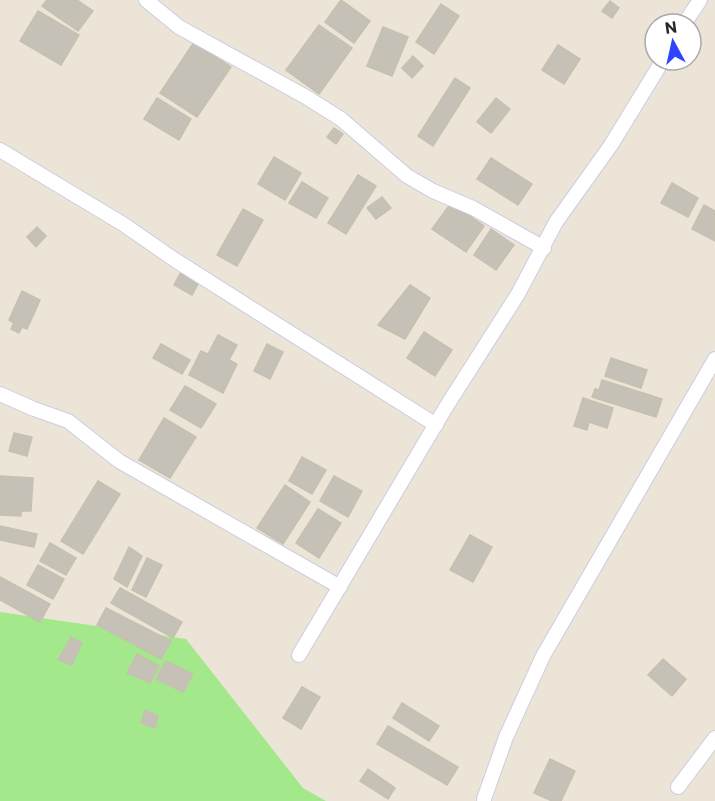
<svg xmlns="http://www.w3.org/2000/svg" width="715" height="801" viewBox="0 0 715 801" font-family="Commissioner,sans-serif">
  <style>
    .green { fill: #a3e98b }
    .building { fill: #c6c1b6; stroke: #c6c0b0; stroke-width: 1.5 }
    .lines { fill: none; stroke-linecap: round; stroke-linejoin: round }
    .street-casing { stroke: #cbcde2; stroke-width: 16 }
    .street { stroke: #fff; stroke-width: 14 }
  </style>
  <rect width="100%" height="100%" fill="#ece4d6"/>
  <path class="green" d="M0,612L186,639L303,788L326,801H0Z"/>
  <g class="building">
    <path d="M47,0H77L93,11L78,31L42,6Z"/>
    <path d="M341,0L370,21L354,43L325,22Z"/>
    <path d="M610,1L619,8L612,18L602,11Z"/>
    <path d="M441,4L459,16L434,54L416,42Z"/>
    <path d="M38,11L79,35L61,65L20,41Z"/>
    <path d="M319,25L352,48L319,94L286,70Z"/>
    <path d="M383,27L408,37L392,76L367,66Z"/>
    <path d="M194,42L231,67L197,117L160,93Z"/>
    <path d="M558,45L580,59L564,84L542,70Z"/>
    <path d="M413,56L423,66L412,78L402,68Z"/>
    <path d="M455,78L470,88L433,146L418,136Z"/>
    <path d="M157,98L191,119L179,140L144,119Z"/>
    <path d="M496,98L510,109L491,133L477,122Z"/>
    <path d="M334,128L343,134L336,144L327,137Z"/>
    <path d="M274,157L301,173L285,200L258,184Z"/>
    <path d="M491,158L532,184L518,205L477,179Z"/>
    <path d="M358,175L376,186L346,234L328,223Z"/>
    <path d="M302,182L328,198L316,218L289,203Z"/>
    <path d="M672,183L698,198L688,217L661,203Z"/>
    <path d="M382,197L391,208L376,219L367,208Z"/>
    <path d="M451,203L484,226L466,252L432,229Z"/>
    <path d="M704,205L715,211V241L692,229Z"/>
    <path d="M243,209L263,220L237,266L217,255Z"/>
    <path d="M37,227L46,236L36,247L27,237Z"/>
    <path d="M491,229L514,245L496,270L474,255Z"/>
    <path d="M181,272L199,282L192,295L174,285Z"/>
    <path d="M410,285L430,298L405,339L378,325Z"/>
    <path d="M22,291L40,300L27,329L22,327L19,333L11,329L14,323L9,320Z"/>
    <path d="M424,332L452,350L435,376L407,358Z"/>
    <path d="M218,335L237,345L229,360L237,364L223,393L189,375L201,351L208,354Z"/>
    <path d="M161,344L190,360L182,374L153,358Z"/>
    <path d="M267,344L283,352L270,379L254,371Z"/>
    <path d="M611,358L647,370L641,388L605,376Z"/>
    <path d="M602,380L662,399L656,417L592,397L595,389L599,390Z"/>
    <path d="M185,386L216,404L201,428L170,410Z"/>
    <path d="M583,398L613,408L607,428L589,422L587,430L574,426Z"/>
    <path d="M164,418L196,437L170,478L139,460Z"/>
    <path d="M14,433L32,437L27,456L9,451Z"/>
    <path d="M302,457L326,470L312,494L289,481Z"/>
    <path d="M0,476L33,478L31,511H21V516L0,515Z"/>
    <path d="M334,476L362,491L348,517L320,501Z"/>
    <path d="M98,481L120,494L83,554L61,541Z"/>
    <path d="M285,485L310,502L283,544L257,528Z"/>
    <path d="M318,509L341,523L319,558L296,543Z"/>
    <path d="M0,526L37,534L34,547L0,540Z"/>
    <path d="M470,535L492,547L473,582L450,570Z"/>
    <path d="M50,543L76,558L66,575L40,561Z"/>
    <path d="M129,547L142,556L127,587L114,579Z"/>
    <path d="M147,558L162,565L146,597L132,590Z"/>
    <path d="M38,565L64,579L53,599L27,585Z"/>
    <path d="M0,577L50,604L40,622L0,600Z"/>
    <path d="M120,588L182,622L173,638L111,603Z"/>
    <path d="M106,608L171,641L161,659L97,625Z"/>
    <path d="M71,637L82,643L72,665L58,660Z"/>
    <path d="M137,654L159,666L150,683L127,673Z"/>
    <path d="M663,659L686,679L672,696L648,675Z"/>
    <path d="M166,661L193,674L183,692L156,679Z"/>
    <path d="M302,687L320,697L301,729L283,718Z"/>
    <path d="M402,703L439,726L429,741L393,718Z"/>
    <path d="M145,710L158,716L155,728L141,723Z"/>
    <path d="M388,726L458,767L447,785L377,744Z"/>
    <path d="M550,759L575,771L561,801H552L534,793Z"/>
    <path d="M368,769L395,788L388,799L360,781Z"/>
  </g>
  <g class="lines">
    <g class="street-casing">
      <g id="street">
        <path d="M146,0L179,27L306,97L341,119L407,176L433,191L473,208L544,248"/>
        <path d="M684,24L700,0"/>
        <path d="M0,150L123,224L175,260L436,425"/>
        <path d="M0,394L34,409L68,421L119,461L340,587"/>
        <path d="M299,655L446,407L518,294L556,222L611,145L663,60"/>
        <path d="M678,787L715,738"/>
        <path d="M484,799L506,737L543,656L715,359"/>
      </g>
    </g>
    <use href="#street" class="street"/>
  </g>
  <g transform="translate(673 42) rotate(352)"><circle r="28" fill="#ffffff" stroke="#a9a9a9" stroke-width="1.5"/>
  <path d="M0-4.5L10 22L0 15L-10 22Z" fill="#2f44ff"/>
  <text y="-9" font-size="16" font-weight="bold" text-anchor="middle" fill="#272727">N</text>
  </g>
</svg>
